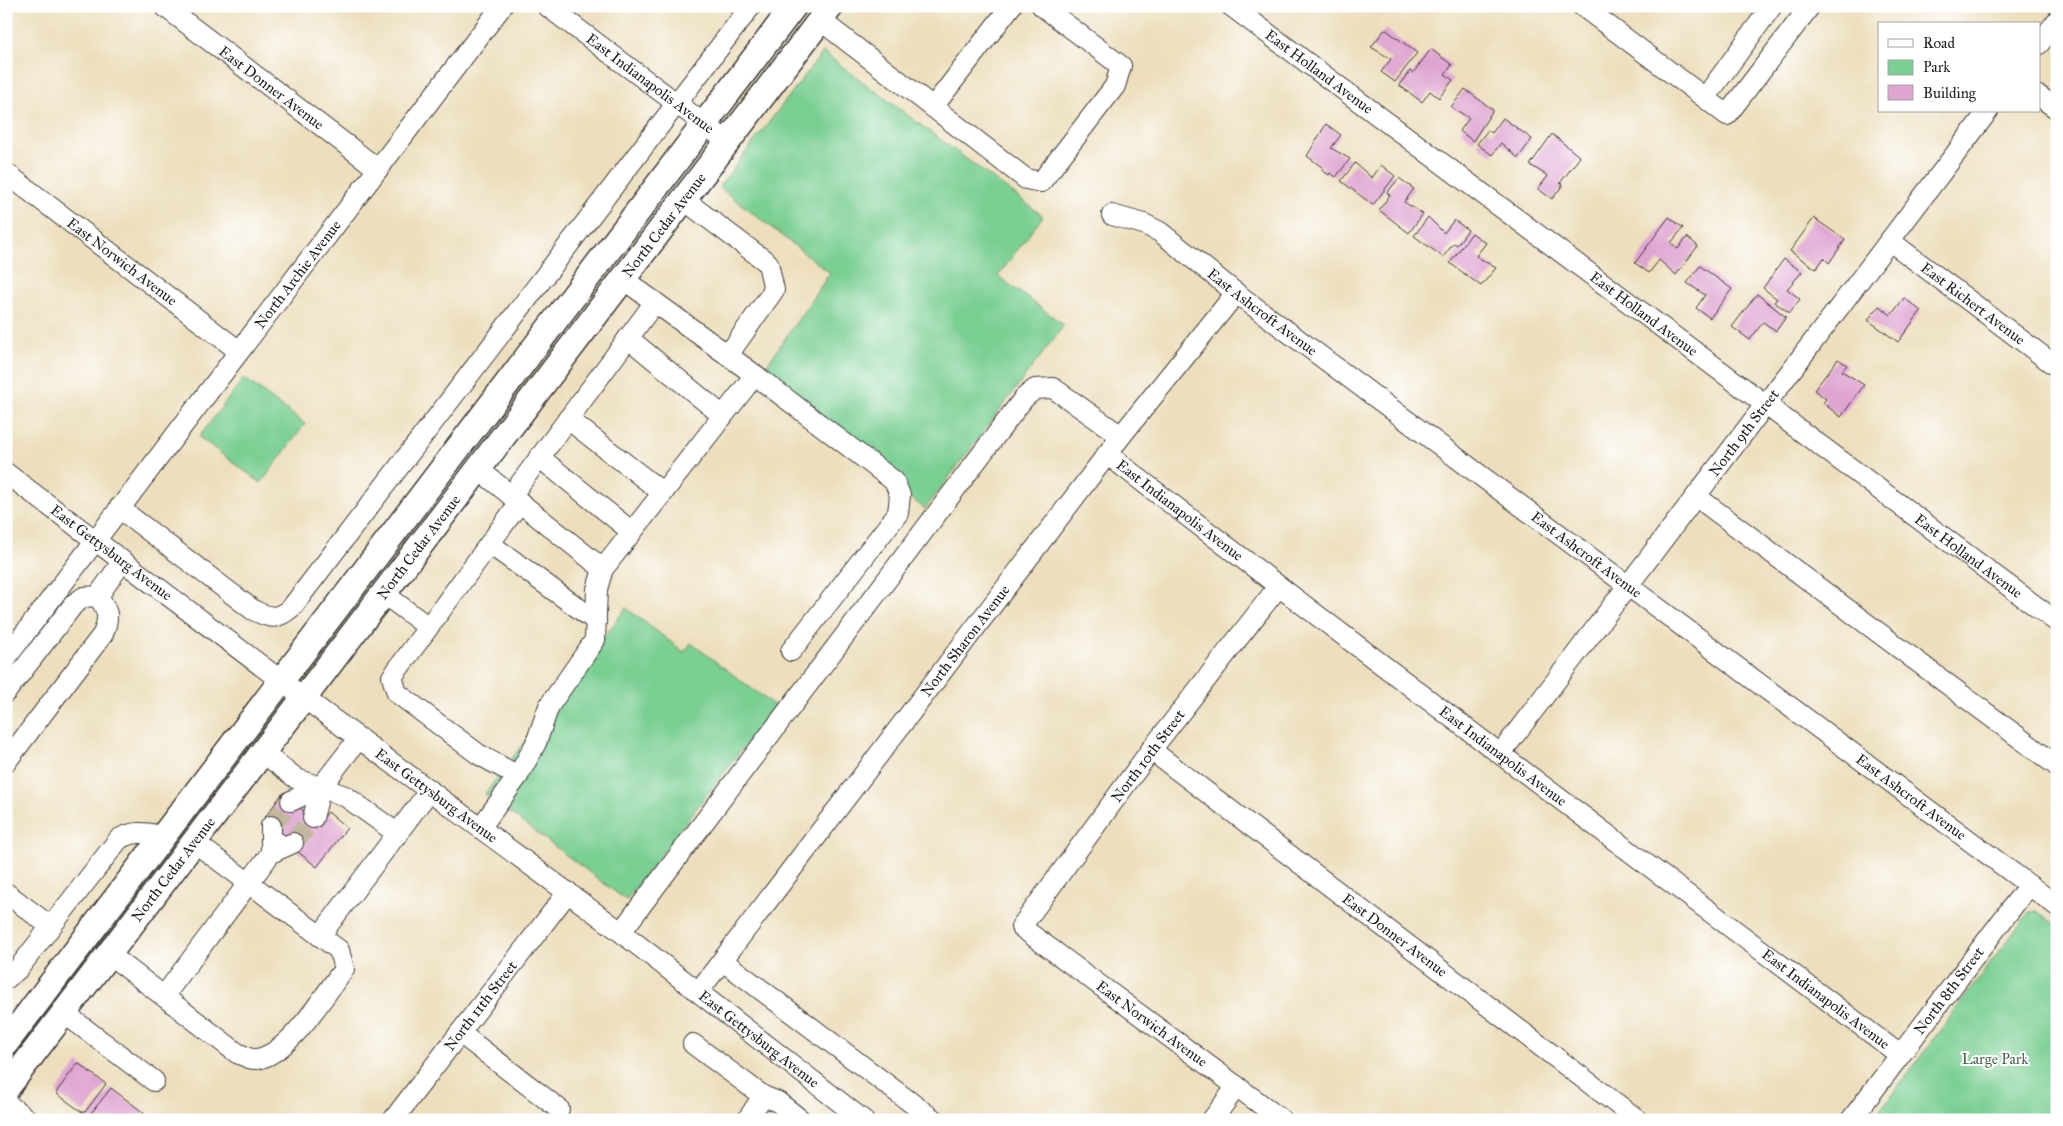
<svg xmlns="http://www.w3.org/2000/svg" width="2063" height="1126" viewBox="0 0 2063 1126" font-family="'IM FELL Great Primer',serif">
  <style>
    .green { fill: #7acf93; stroke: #4b7658 }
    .building { fill: #dfa5d1 }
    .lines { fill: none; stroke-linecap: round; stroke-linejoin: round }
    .minor-tunnel { stroke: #c3b89d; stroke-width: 20; stroke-dasharray: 20 10; stroke-linecap: butt }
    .minor-casing { stroke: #3b3934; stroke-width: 22 }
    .major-casing { stroke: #3b3934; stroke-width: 28 }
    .minor { stroke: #fff; stroke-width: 20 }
    .major { stroke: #fff; stroke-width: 25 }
    .labels { text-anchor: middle; stroke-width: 4; stroke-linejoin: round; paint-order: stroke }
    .street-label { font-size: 15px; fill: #1c1c1c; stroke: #fff }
    .park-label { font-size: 15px; fill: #42644c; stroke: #fff }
  </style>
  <rect width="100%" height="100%" fill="#fff"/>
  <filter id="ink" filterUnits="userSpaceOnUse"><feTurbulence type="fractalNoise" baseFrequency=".02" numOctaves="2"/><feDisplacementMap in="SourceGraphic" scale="10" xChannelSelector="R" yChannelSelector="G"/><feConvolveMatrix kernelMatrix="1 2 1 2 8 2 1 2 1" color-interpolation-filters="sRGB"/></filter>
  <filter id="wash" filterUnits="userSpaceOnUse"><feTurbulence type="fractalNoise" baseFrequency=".0096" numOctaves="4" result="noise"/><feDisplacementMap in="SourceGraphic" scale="20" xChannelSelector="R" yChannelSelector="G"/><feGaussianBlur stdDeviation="1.12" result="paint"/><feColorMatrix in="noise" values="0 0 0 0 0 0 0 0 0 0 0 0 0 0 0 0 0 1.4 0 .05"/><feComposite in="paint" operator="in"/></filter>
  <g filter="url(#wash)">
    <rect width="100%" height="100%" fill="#eddfbd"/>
    <g class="green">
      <path d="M823,52L1043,216L998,276L1064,325L925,509L755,382L830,273L719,187Z"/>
      <path d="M244,378L305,424L261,483L199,437Z"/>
      <path d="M626,608L684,652L691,643L775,706L626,900L485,794Z"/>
      <path d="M2037,911L2057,926V1120H1873L2029,912Z"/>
    </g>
    <g id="blocks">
      <g class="building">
        <path d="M1385,29L1417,53L1395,82L1381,72L1391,59L1371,47Z"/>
        <path d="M1431,49L1452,65L1445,74L1453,80L1439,98L1430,91L1422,102L1399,85L1410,71L1413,73Z"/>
        <path d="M1465,89L1493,110L1473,141L1460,131L1469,118L1451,107Z"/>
        <path d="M1503,118L1532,139L1518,158L1501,143L1492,155L1477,144L1488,130L1492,133Z"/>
        <path d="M1326,124L1341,135L1331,148L1350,159L1336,177L1330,173L1329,175L1322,170L1323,168L1307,156Z"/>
        <path d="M1552,134L1580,157L1560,183L1563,185L1552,199L1538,189L1548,176L1530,165Z"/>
        <path d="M1355,163L1372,178L1381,165L1395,176L1373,205L1341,181Z"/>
        <path d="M1399,178L1414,189L1404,202L1423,214L1409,233L1379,210L1390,195L1387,193Z"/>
        <path d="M1428,217L1444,233L1454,220L1468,230L1457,245L1454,243L1443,257L1414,236Z"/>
        <path d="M1669,217L1683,228L1671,243L1678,249L1687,237L1698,246L1676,275L1659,260L1649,273L1635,263Z"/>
        <path d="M1814,218L1845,240L1829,263L1824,258L1816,269L1790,251Z"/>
        <path d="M1472,233L1486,243L1476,256L1496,268L1481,286L1450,263Z"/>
        <path d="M1784,259L1802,272L1787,289L1800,299L1790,313L1774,302L1777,299L1763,288Z"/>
        <path d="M1700,266L1732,289L1710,318L1696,308L1705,295L1687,283Z"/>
        <path d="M1757,294L1786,317L1776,331L1763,322L1750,340L1732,327Z"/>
        <path d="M1904,298L1921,311L1898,342L1868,320L1879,306L1891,315Z"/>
        <path d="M1838,359L1847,365L1842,371L1864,385L1841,417L1823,403L1826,399L1814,390Z"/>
        <path d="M282,794L319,823L328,812L347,828L317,867L297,851L300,848L263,820Z"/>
        <path d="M78,1063L106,1084L85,1112H82L57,1094V1091Z"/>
        <path d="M111,1088L144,1113L139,1120H91L88,1117Z"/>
      </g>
    </g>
  </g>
  <g filter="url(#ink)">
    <use href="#blocks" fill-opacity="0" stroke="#3b3934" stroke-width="1"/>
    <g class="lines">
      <g class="minor-tunnel">
        <path d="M271,826L291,801"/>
        <path d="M293,843L313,818"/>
      </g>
      <g class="minor-casing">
        <g id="minor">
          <path id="s1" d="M164,6L378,169"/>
          <path id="s2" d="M547,6L728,142"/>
          <path id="s3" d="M1231,6L2057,622"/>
          <path d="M1582,6L1705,98L1772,6"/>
          <path d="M820,20L1026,179L1041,182L1115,86L1121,66L1042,6"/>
          <path d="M2039,44L2057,21"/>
          <path d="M2039,96L2057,109"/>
          <path d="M1705,98L1727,115L1810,6"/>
          <path d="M933,107L1011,6"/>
          <path id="s4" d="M6,173L239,351"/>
          <path d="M684,200L768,263L774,290L728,355"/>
          <path id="s5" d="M1112,215L1144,224L1160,232L1236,293L2057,906"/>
          <path id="s6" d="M1890,241L2057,367"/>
          <path d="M623,279L755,375L894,481L900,495L898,513L791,651"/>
          <path d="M628,338L723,416"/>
          <path d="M568,419L663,493"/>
          <path id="s7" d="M1107,454C1369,658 1636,855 1900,1055"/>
          <path d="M539,457L632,532"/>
          <path d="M478,469L603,569"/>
          <path id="s8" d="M6,473L292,689L621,932L863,1120"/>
          <path d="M511,496L655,302"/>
          <path d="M1697,497L2057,766"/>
          <path d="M119,508L253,610C271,619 277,620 292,607L751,6"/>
          <path d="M490,544L596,621"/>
          <path id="s9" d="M1278,587L1151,750L1021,927L1282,1120"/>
          <path d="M383,593L428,627"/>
          <path id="s10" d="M6,658L502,6"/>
          <path d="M6,692L74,604L84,597L98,596L122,562"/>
          <path id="s11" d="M1151,750L1638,1120"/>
          <path d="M262,752L297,779L345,796L398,834"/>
          <path id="s12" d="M1501,753L1988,111"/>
          <path d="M6,762L103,634C110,616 108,611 98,596"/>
          <path d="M518,776L478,754L397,693L392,677L520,502"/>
          <path d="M291,801L321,787L316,793"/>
          <path d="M313,818L321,787L359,738"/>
          <path d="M481,827L518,776L536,743L549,706L595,640L597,589L603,569L755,375"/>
          <path d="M278,843L271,853L293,843"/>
          <path d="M6,893L50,926"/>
          <path d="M621,932L1024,398L1035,389L1053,388L1121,436"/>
          <path d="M320,936L430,790"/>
          <path d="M109,954L237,1053C243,1055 250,1060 256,1059C289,1055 324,995 344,969L339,950L194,842"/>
          <path d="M723,961L934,1120"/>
          <path d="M6,979L18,969L119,839C135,830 146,833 163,836"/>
          <path id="s13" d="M699,991L1121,436L1236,293"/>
          <path d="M164,996L271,853V826"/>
          <path d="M64,1013L154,1081"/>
          <path d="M460,1033L559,1109"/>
          <path d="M693,1044L763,1096L778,1102L801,1120"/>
          <path d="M6,1103L28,1120"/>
          <path id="s14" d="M393,1120L568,892"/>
          <path d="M747,1120L763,1096"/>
          <path d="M1212,1120L1237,1086"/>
          <path id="s15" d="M1851,1120L2029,885"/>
        </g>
      </g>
      <g class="major-casing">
        <g id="major">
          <path d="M6,1043L794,6"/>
          <path id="s16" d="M6,1089L831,6"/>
        </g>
      </g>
      <use href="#minor" class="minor"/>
      <use href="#major" class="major"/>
    </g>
  </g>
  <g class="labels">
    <g class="street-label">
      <text dy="5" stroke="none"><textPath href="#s3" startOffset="110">East Holland Avenue</textPath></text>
      <text dy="5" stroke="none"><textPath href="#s2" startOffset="129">East Indianapolis Avenue</textPath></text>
      <text dy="5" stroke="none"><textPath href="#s1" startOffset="135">East Donner Avenue</textPath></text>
      <text dy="5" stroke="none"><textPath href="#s16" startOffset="1086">North Cedar Avenue</textPath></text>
      <text dy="5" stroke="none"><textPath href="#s4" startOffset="146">East Norwich Avenue</textPath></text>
      <text dy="5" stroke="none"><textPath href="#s10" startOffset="482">North Archie Avenue</textPath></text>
      <text dy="5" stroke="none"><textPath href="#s6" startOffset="104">East Richert Avenue</textPath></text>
      <text dy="5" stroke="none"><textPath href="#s5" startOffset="181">East Ashcroft Avenue</textPath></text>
      <text dy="5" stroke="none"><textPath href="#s3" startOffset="515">East Holland Avenue</textPath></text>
      <text dy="5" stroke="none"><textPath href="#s12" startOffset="402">North 9th Street</textPath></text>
      <text dy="5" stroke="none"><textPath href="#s7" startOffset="92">East Indianapolis Avenue</textPath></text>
      <text dy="5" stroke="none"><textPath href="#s16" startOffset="681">North Cedar Avenue</textPath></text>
      <text dy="5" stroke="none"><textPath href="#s8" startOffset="132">East Gettysburg Avenue</textPath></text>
      <text dy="5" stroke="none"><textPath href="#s5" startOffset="586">East Ashcroft Avenue</textPath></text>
      <text dy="5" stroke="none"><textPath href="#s3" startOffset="920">East Holland Avenue</textPath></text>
      <text dy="5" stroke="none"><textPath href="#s13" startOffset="440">North Sharon Avenue</textPath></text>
      <text dy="5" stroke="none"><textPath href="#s7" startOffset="498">East Indianapolis Avenue</textPath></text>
      <text transform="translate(1148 756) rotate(-53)" y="5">North 10th Street</text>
      <text dy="5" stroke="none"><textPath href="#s8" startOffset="538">East Gettysburg Avenue</textPath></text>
      <text dy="5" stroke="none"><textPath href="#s5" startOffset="991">East Ashcroft Avenue</textPath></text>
      <text dy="5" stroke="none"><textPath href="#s16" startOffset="276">North Cedar Avenue</textPath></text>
      <text dy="5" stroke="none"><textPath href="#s11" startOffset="306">East Donner Avenue</textPath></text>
      <text dy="5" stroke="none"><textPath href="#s15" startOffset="162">North 8th Street</textPath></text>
      <text dy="5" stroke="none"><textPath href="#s7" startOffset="902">East Indianapolis Avenue</textPath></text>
      <text dy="5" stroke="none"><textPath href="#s14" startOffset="144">North 11th Street</textPath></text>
      <text dy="5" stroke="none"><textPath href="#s9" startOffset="589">East Norwich Avenue</textPath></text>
      <text dy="5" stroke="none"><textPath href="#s8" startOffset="942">East Gettysburg Avenue</textPath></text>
    </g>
    <g class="park-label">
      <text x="1995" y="1064">Large Park</text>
    </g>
  </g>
  <rect width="2063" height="1126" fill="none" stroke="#fff" stroke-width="25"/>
  <rect x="1878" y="22" width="162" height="90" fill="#ffffff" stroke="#a4a4a4"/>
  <rect x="1888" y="39" width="25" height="8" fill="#ffffff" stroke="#a4a4a4"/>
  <text x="1923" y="48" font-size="15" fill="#1c1c1c">Road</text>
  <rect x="1888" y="60" width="25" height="15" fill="#7acf93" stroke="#a4a4a4"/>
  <text x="1923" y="72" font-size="15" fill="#1c1c1c">Park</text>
  <rect x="1888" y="85" width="25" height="15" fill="#dfa5d1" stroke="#a4a4a4"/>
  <text x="1923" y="98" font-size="15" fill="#1c1c1c">Building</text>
</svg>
